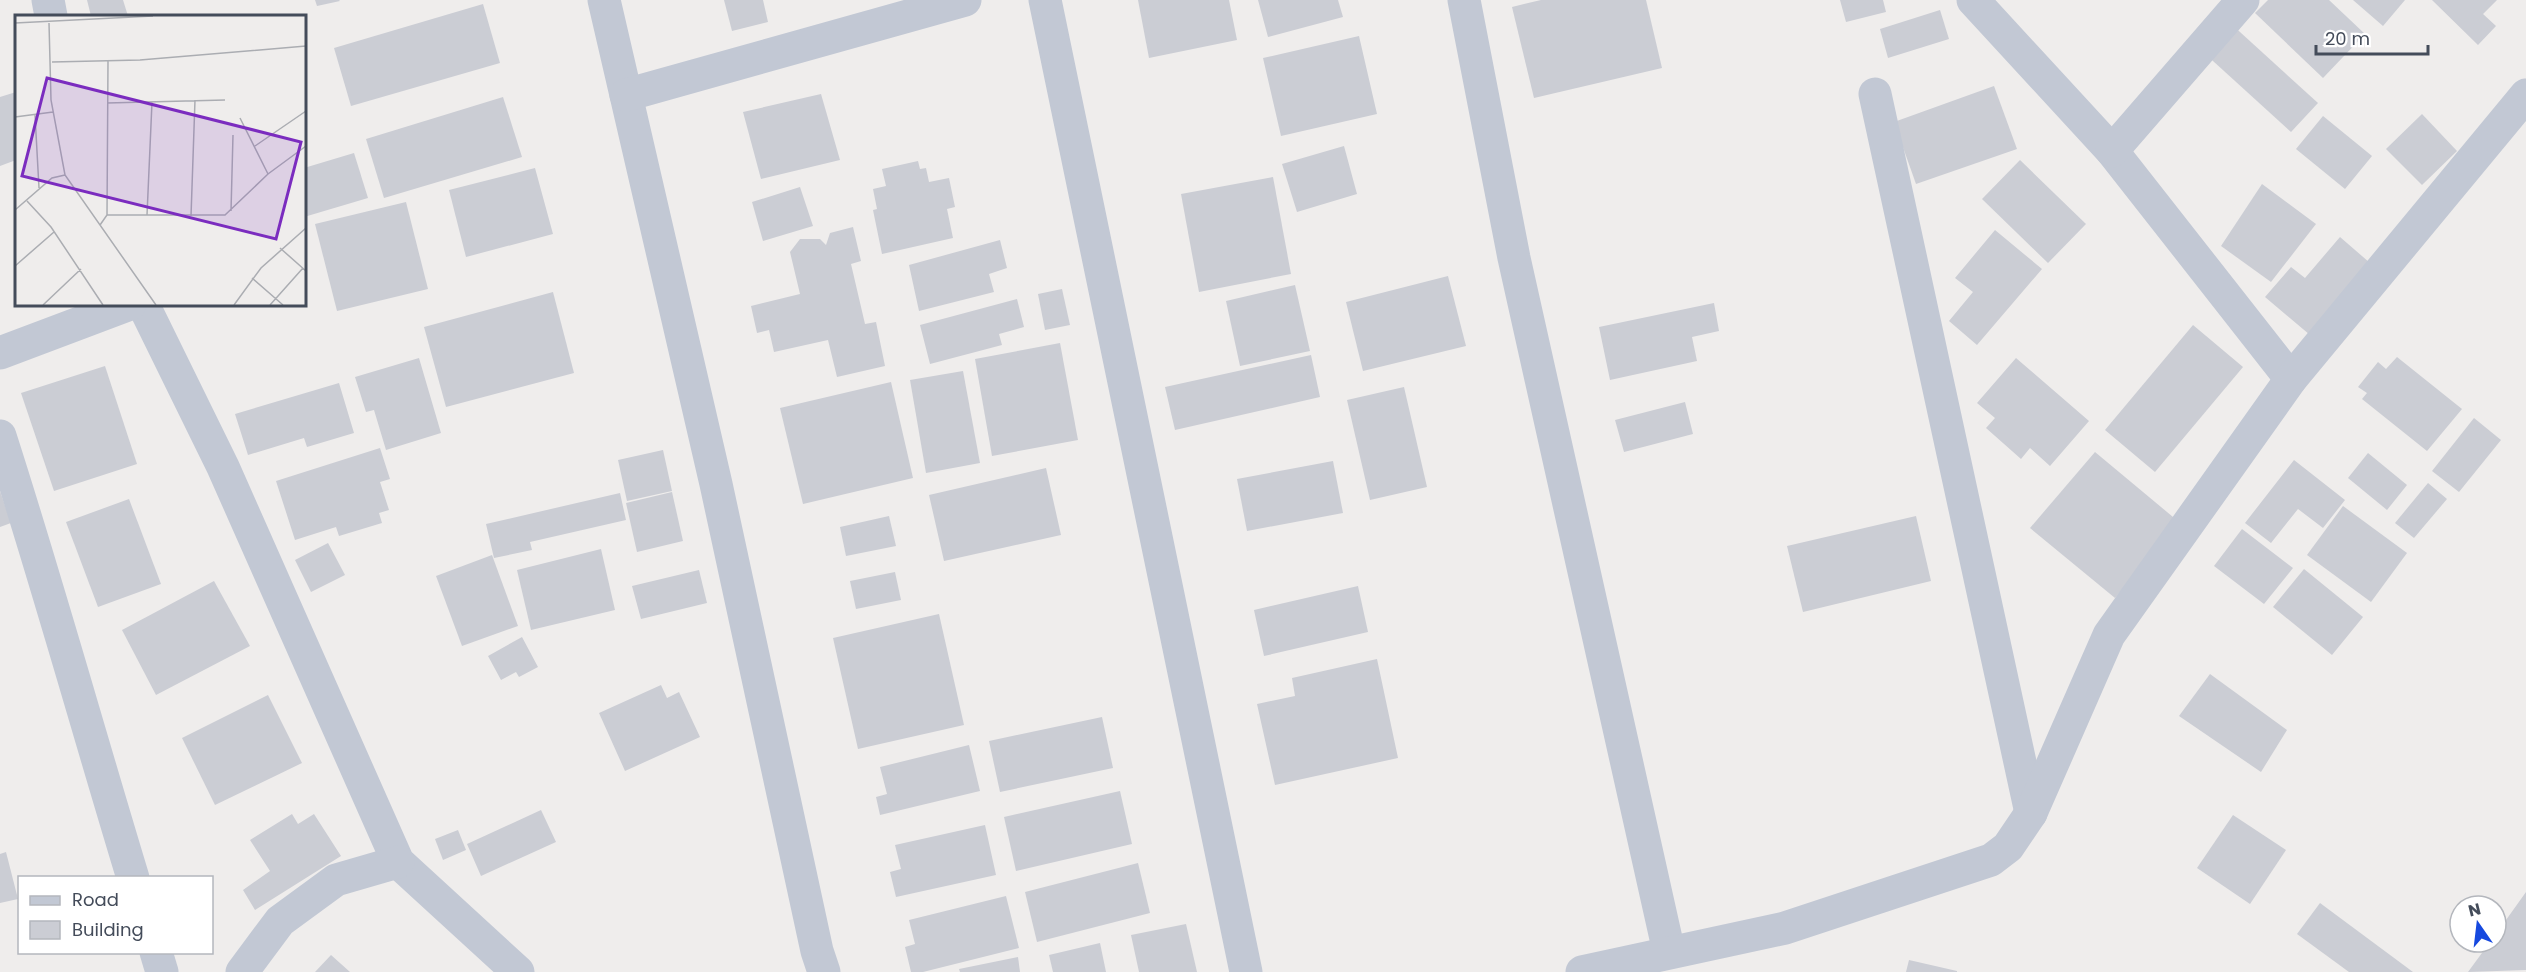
<svg xmlns="http://www.w3.org/2000/svg" width="2526" height="972" viewBox="0 0 2526 972" font-family="Poppins,sans-serif">
  <style>
    .building { fill: #cbcdd4 }
    .lines { fill: none; stroke-linecap: round; stroke-linejoin: round }
    .minor { stroke: #c2c8d4; stroke-width: 33 }
    .inset-road { fill: none; stroke: #abadb2; stroke-width: 1.5 }
    .view { fill: #7b2cbf; fill-opacity: 0.15; stroke: #7b2cbf; stroke-width: 3 }
    .inset-edge { fill: none; stroke: #444c5a; stroke-width: 3 }
  </style>
  <rect width="100%" height="100%" fill="#efedec"/>
  <g class="building">
    <path d="M87,0H123L128,16H91Z"/>
    <path d="M315,0H339L340,1L317,6Z"/>
    <path d="M724,0H763L768,22L732,31Z"/>
    <path d="M1138,0H1229L1237,40L1149,58Z"/>
    <path d="M1258,0H1338L1343,17L1268,37Z"/>
    <path d="M1541,0H1646L1662,68L1534,98L1512,7Z"/>
    <path d="M1840,0H1883L1886,12L1846,22Z"/>
    <path d="M2268,0H2329L2365,34L2323,78L2255,13Z"/>
    <path d="M2353,0H2405L2383,26Z"/>
    <path d="M2432,0H2497L2483,14L2496,26L2478,45Z"/>
    <path d="M483,4L500,63L351,106L334,48Z"/>
    <path d="M1940,10L1949,39L1888,58L1880,29Z"/>
    <path d="M2229,22L2318,103L2291,132L2202,51Z"/>
    <path d="M1359,36L1377,114L1281,136L1263,58Z"/>
    <path d="M1994,86L2017,149L1916,184L1894,122Z"/>
    <path d="M16,92V160L0,166V97Z"/>
    <path d="M821,94L840,160L761,179L743,112Z"/>
    <path d="M503,97L522,157L384,198L366,139Z"/>
    <path d="M2422,114L2457,151L2422,185L2386,149Z"/>
    <path d="M2323,116L2372,156L2345,189L2296,149Z"/>
    <path d="M1344,146L1357,194L1297,212L1282,164Z"/>
    <path d="M354,153L368,198L304,217V168Z"/>
    <path d="M2020,160L2086,224L2048,263L1982,199Z"/>
    <path d="M918,161L920,169L926,168L929,182L949,178L955,207L947,209L953,238L882,254L873,210L877,209L873,189L886,186L882,169Z"/>
    <path d="M535,168L553,234L466,257L449,190Z"/>
    <path d="M1273,177L1291,274L1199,292L1181,194Z"/>
    <path d="M2262,184L2316,224L2271,282L2221,246Z"/>
    <path d="M800,187L813,226L763,241L752,202Z"/>
    <path d="M406,202L428,289L337,311L315,224Z"/>
    <path d="M853,227L861,261L851,264L865,324L876,322L885,366L837,377L828,340L774,352L769,330L757,333L751,306L800,294L790,252L800,239H820L826,245L830,233Z"/>
    <path d="M1995,230L2042,269L1977,345L1949,321L1973,292L1955,278Z"/>
    <path d="M2340,237L2377,269L2316,340L2265,297L2291,267L2305,278Z"/>
    <path d="M1000,240L1007,268L989,274L994,292L919,311L909,265Z"/>
    <path d="M1448,276L1466,346L1363,371L1346,302Z"/>
    <path d="M1295,285L1310,351L1240,366L1226,301Z"/>
    <path d="M1062,289L1070,325L1045,330L1038,294Z"/>
    <path d="M553,292L574,373L446,407L424,327Z"/>
    <path d="M1017,299L1024,327L999,334L1002,345L930,364L920,325Z"/>
    <path d="M1714,303L1719,331L1692,337L1697,361L1610,380L1599,327Z"/>
    <path d="M2193,325L2243,367L2155,472L2105,430Z"/>
    <path d="M1060,343L1078,440L992,456L975,359Z"/>
    <path d="M1311,355L1320,397L1175,430L1165,387Z"/>
    <path d="M2397,357L2462,409L2427,451L2362,399L2367,393L2358,387L2378,362L2386,369Z"/>
    <path d="M419,358L441,433L386,450L374,410L366,412L355,377Z"/>
    <path d="M2016,358L2089,421L2050,466L2030,448L2021,459L1986,428L1995,418L1977,403Z"/>
    <path d="M105,366L137,464L54,491L21,393Z"/>
    <path d="M963,371L980,463L926,473L910,380Z"/>
    <path d="M891,382L913,478L803,504L780,408Z"/>
    <path d="M339,383L354,433L307,447L304,438L248,455L235,414Z"/>
    <path d="M1404,387L1427,487L1370,500L1347,400Z"/>
    <path d="M1685,402L1693,434L1624,452L1615,420Z"/>
    <path d="M2474,418L2501,440L2459,492L2432,471Z"/>
    <path d="M380,448L390,479L380,482L389,510L379,513L382,523L339,536L336,527L295,540L276,481Z"/>
    <path d="M663,450L672,491L627,501L618,460Z"/>
    <path d="M2095,452L2179,522L2115,598L2030,528Z"/>
    <path d="M2368,453L2407,485L2387,510L2348,478Z"/>
    <path d="M2294,460L2345,500L2323,528L2298,509L2271,543L2245,523Z"/>
    <path d="M1333,461L1343,513L1247,531L1237,479Z"/>
    <path d="M1046,468L1061,535L944,561L929,495Z"/>
    <path d="M2428,483L2447,499L2414,538L2395,523Z"/>
    <path d="M0,491L11,523L0,527Z"/>
    <path d="M672,492L683,541L637,552L626,503Z"/>
    <path d="M620,493L626,520L530,542L532,550L494,558L486,524Z"/>
    <path d="M129,499L161,584L98,607L66,522Z"/>
    <path d="M2343,506L2407,553L2371,602L2307,555Z"/>
    <path d="M889,516L896,546L846,556L840,527Z"/>
    <path d="M1916,516L1931,581L1803,612L1787,546Z"/>
    <path d="M2242,529L2293,568L2264,604L2214,566Z"/>
    <path d="M328,543L345,575L311,592L295,560Z"/>
    <path d="M601,549L615,610L531,630L517,570Z"/>
    <path d="M492,555L518,626L462,646L436,576Z"/>
    <path d="M2304,569L2363,617L2332,655L2273,607Z"/>
    <path d="M699,570L707,603L641,619L632,586Z"/>
    <path d="M895,572L901,600L856,609L850,581Z"/>
    <path d="M214,581L250,646L156,695L122,630Z"/>
    <path d="M1358,586L1368,632L1264,656L1254,610Z"/>
    <path d="M939,614L964,725L858,749L833,638Z"/>
    <path d="M522,637L538,667L519,677L516,672L501,680L488,656Z"/>
    <path d="M1377,659L1398,758L1275,785L1257,704L1295,696L1292,678Z"/>
    <path d="M2210,674L2287,730L2261,772L2179,716Z"/>
    <path d="M661,685L667,698L679,692L700,737L625,771L599,713Z"/>
    <path d="M268,695L302,763L215,805L182,738Z"/>
    <path d="M1102,717L1113,768L1000,792L989,741Z"/>
    <path d="M969,745L980,791L880,815L876,797L887,794L880,767Z"/>
    <path d="M1120,791L1132,844L1016,871L1004,817Z"/>
    <path d="M541,810L556,842L481,876L467,844Z"/>
    <path d="M292,814L298,824L314,814L341,856L255,910L243,890L270,871L250,840Z"/>
    <path d="M2233,815L2286,850L2250,904L2197,868Z"/>
    <path d="M985,825L996,875L896,897L890,872L901,869L895,845Z"/>
    <path d="M458,830L466,850L443,860L435,839Z"/>
    <path d="M6,852L18,899L0,903V854Z"/>
    <path d="M1138,863L1150,913L1037,942L1025,892Z"/>
    <path d="M2526,892V970L2468,972L2490,942H2496V934Z"/>
    <path d="M1006,896L1019,948L923,972H911L905,947L915,944L909,920Z"/>
    <path d="M2320,903L2413,972H2349L2297,934Z"/>
    <path d="M1186,924L1197,972H1139L1131,935Z"/>
    <path d="M1100,943L1106,972H1053L1049,955Z"/>
    <path d="M331,955L350,972H315Z"/>
    <path d="M1018,957L1020,972H960L959,969Z"/>
    <path d="M1909,960L1957,971V972H1906Z"/>
  </g>
  <g class="lines">
    <g class="minor">
      <path d="M48,0L51,16"/>
      <path d="M604,0L716,484L817,951L824,972"/>
      <path d="M1045,0L1246,972"/>
      <path d="M1464,0L1514,258L1669,952"/>
      <path d="M1973,0L2112,151L2291,379"/>
      <path d="M1875,94L2031,813"/>
      <path d="M626,95L965,0"/>
      <path d="M2112,151L2243,0"/>
      <path d="M143,304L223,467L398,862L518,972"/>
      <path d="M0,353L130,304"/>
      <path d="M0,436C47,582 88,730 133,878"/>
      <path d="M156,952L162,972"/>
      <path d="M242,972L280,921L336,880L398,862"/>
      <path d="M1582,972L1785,928L1991,860L2008,847L2031,813L2109,635L2291,379L2526,95"/>
    </g>
  </g>
  <g transform="translate(15 15)">
    <rect width="291" height="291" fill="#efedec"/>
    <path class="inset-road" d="M0,8L138,1M34,8L36,85L50,160L141,290M37,47L125,45L291,31M92,88L210,85M20,100L24,173M0,102L38,97M225,103L253,159M240,131L291,96M12,186L36,212L88,290M0,195L37,163L50,160M216,196L218,120M92,200H210L253,159L291,131M132,200L137,87M176,201L180,85M85,210L92,200L93,46M265,233L291,256M0,251L39,217M237,263L268,290M28,290L66,254M219,290L246,253L291,213M255,290L288,253"/>
    <path class="view" d="M32,63L286,127L261,224L7,161Z"/>
    <rect width="291" height="291" class="inset-edge"/>
  </g>
  <rect x="18" y="876" width="195" height="78" fill="#ffffff" stroke="#b4b7bd" stroke-width="1.5"/>
  <rect x="30" y="896" width="30" height="9" fill="#c2c8d4" stroke="#b4b7bd" stroke-width="1.5"/>
  <text x="72" y="906" font-size="18" fill="#444c5a">Road</text>
  <rect x="30" y="921" width="30" height="18" fill="#cbcdd4" stroke="#b4b7bd" stroke-width="1.5"/>
  <text x="72" y="936" font-size="18" fill="#444c5a">Building</text>
  <g transform="translate(2478 924) rotate(346)"><circle r="28" fill="#ffffff" stroke="#b4b7bd" stroke-width="1.5"/>
  <path d="M0-4.5L10 22L0 15L-10 22Z" fill="#1649df"/>
  <text y="-9" font-size="16" font-weight="bold" text-anchor="middle" fill="#444c5a">N</text>
  </g>
  <path d="M2316 45v9h112v-9" fill="none" stroke="#444c5a" stroke-width="3"/>
  <text x="2325" y="45" font-size="18" fill="#444c5a" stroke="#ffffff" stroke-width="4.5" paint-order="stroke">20 m</text>
</svg>
